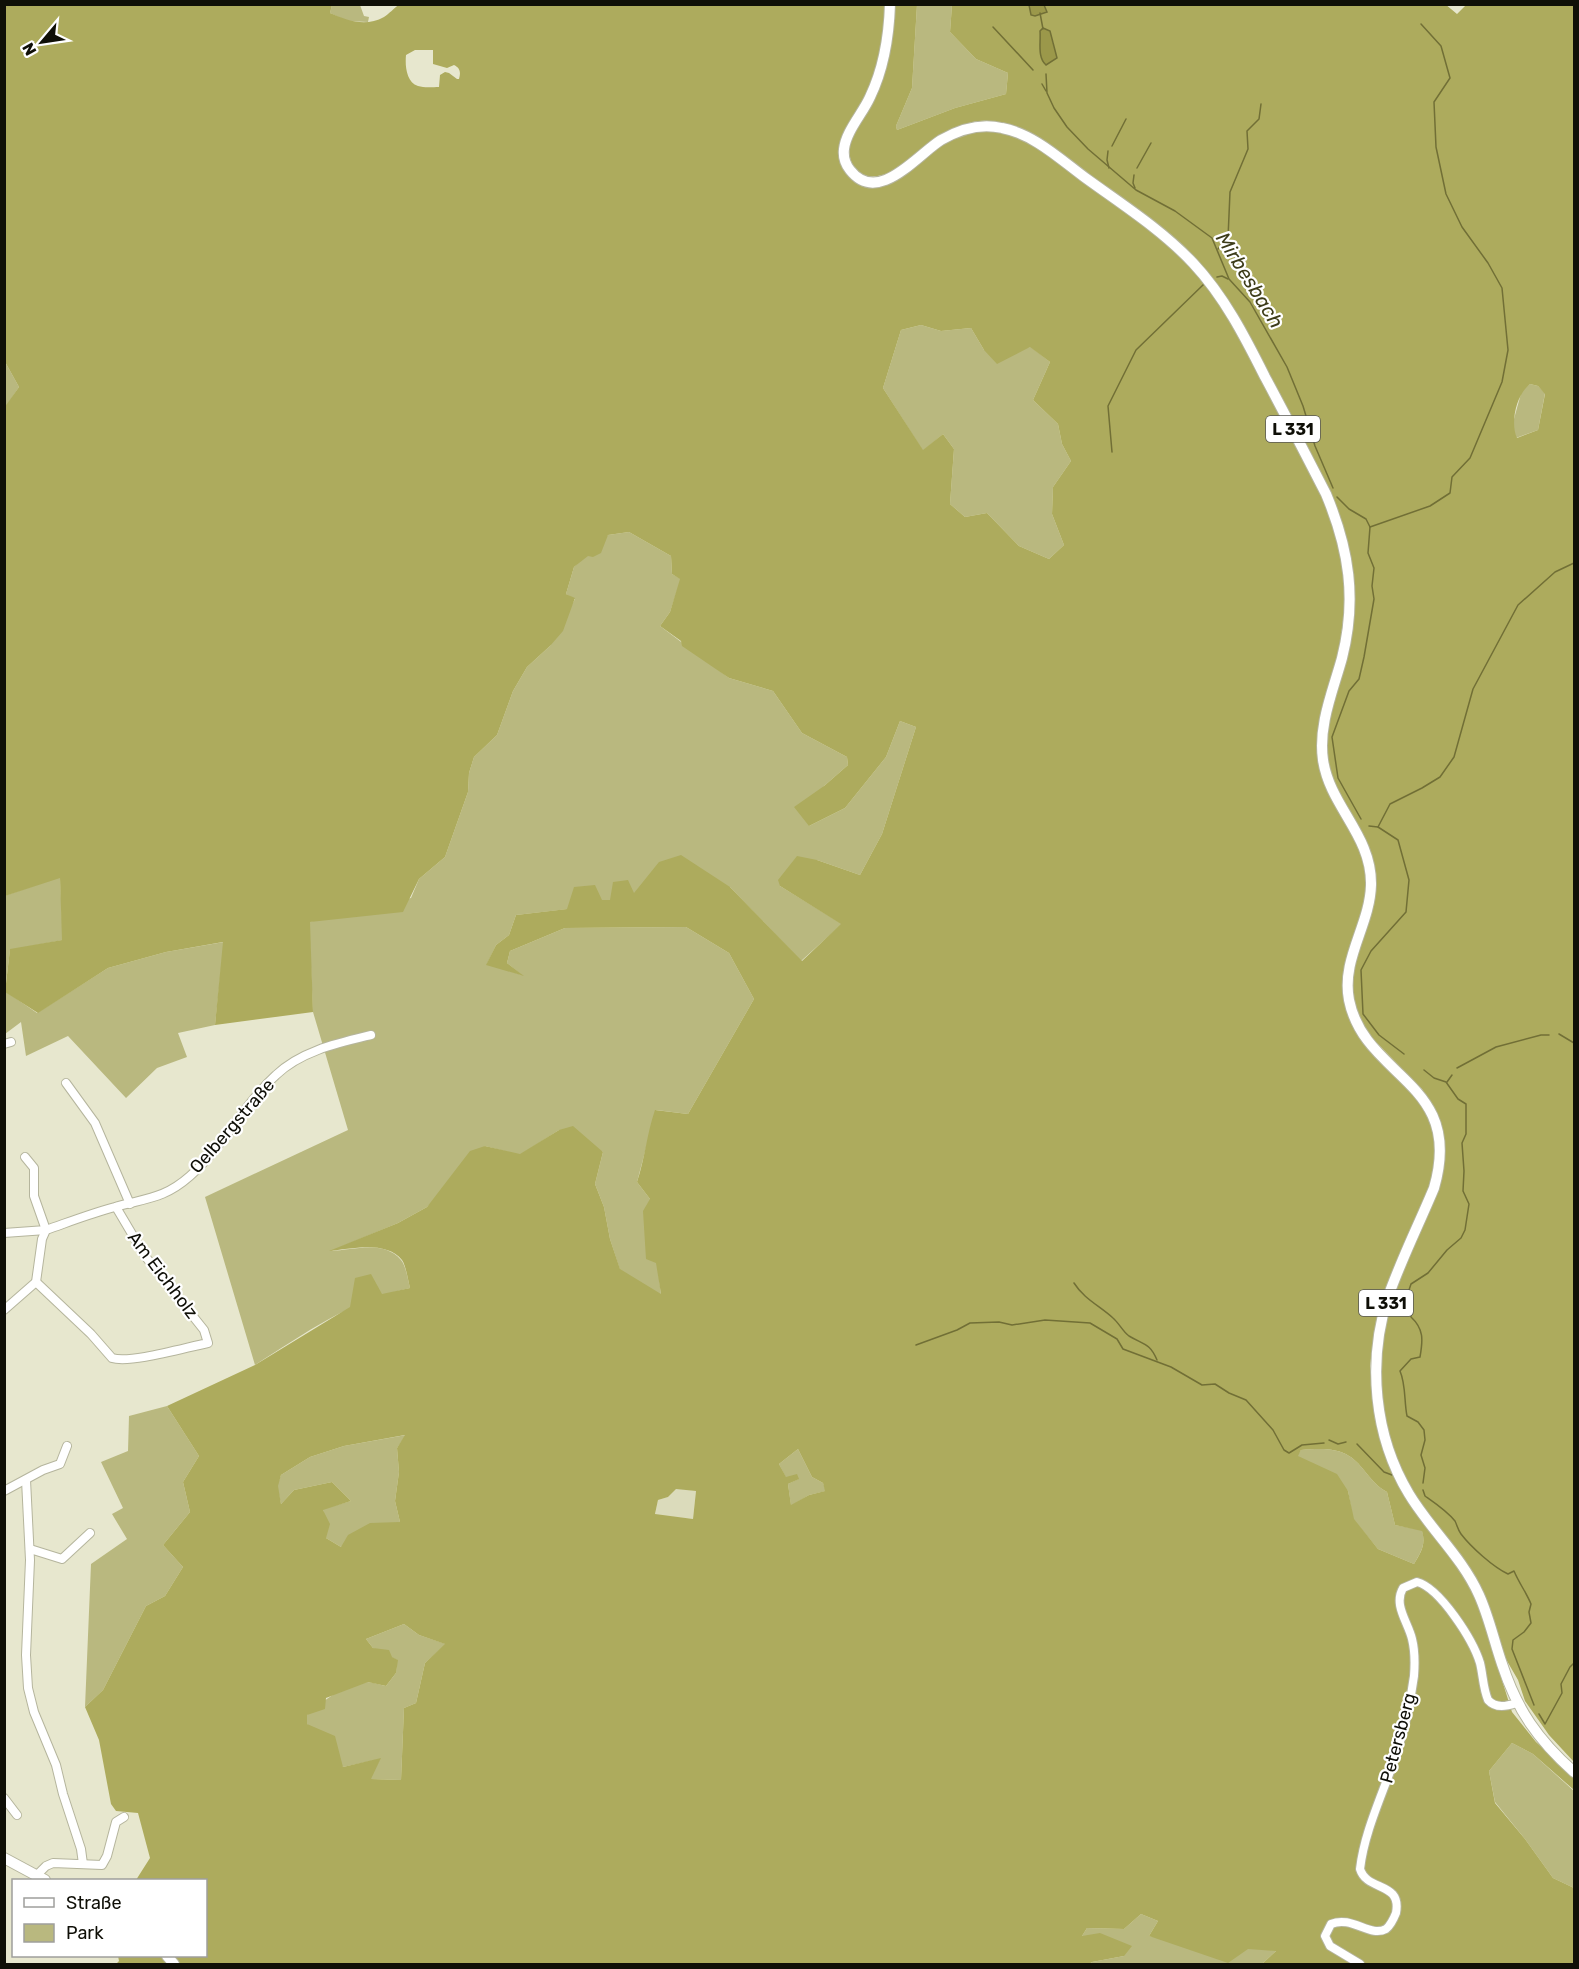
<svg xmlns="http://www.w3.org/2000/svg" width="1579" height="1969" viewBox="0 0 1579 1969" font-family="Rubik,sans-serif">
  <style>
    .built { fill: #dbdbbb }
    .green { fill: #b9b87f }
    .forest { fill: #adab5d; fill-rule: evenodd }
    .water { fill: #9b984a; stroke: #716f36; stroke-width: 1.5 }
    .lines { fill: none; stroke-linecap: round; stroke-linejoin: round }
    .stream { stroke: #716f36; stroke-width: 1.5 }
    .minor-casing { stroke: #b5b59d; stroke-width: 10 }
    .major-casing { stroke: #b5b59d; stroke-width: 12 }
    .minor { stroke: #fff; stroke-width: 8 }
    .major { stroke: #fff; stroke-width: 10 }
    .labels { text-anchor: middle; stroke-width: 4.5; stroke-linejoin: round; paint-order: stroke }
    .shield { fill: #fff; stroke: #575751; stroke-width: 1.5 }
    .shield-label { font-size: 16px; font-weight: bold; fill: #0f0f07 }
    .street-label { font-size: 18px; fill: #0f0f07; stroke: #fff }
    .water-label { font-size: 20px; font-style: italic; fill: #3d3c19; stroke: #fff }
  </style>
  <rect width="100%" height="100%" fill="#e7e7ce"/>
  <path class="built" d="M676,1488L696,1491L693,1519L655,1515L658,1500L668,1497Z"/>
  <g class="green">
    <path d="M332,5H360L364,16L369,17L368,22L347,21L330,13Z"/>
    <path d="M917,5H952L950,32L976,59L1008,73L1006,94L955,108L897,130L896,126L912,88Z"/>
    <path d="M921,325L941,331L971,328L984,350L1031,347L1050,362L1033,400L1058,424L1062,444L1071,461L1053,487L1052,514L1064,545L1049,559L1019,546L987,513L965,517L950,504L954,449L943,434L923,451L883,388L901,330Z"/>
    <path d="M4,360L19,387L5,408H4Z"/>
    <path d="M1530,384L1538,386L1545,393L1538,430L1516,438L1512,426L1522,390Z"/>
    <path d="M629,532L671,556L672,574L681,579L670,612L660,626L729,678L773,691L802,733L847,757L848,765L824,786L809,826L845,808L886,757L900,721L916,727L882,834L860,875L817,860L780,886L842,924L801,961L730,887L642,885L634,894L610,900L568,909L516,915L509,935L496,945L487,964L522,975L507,963L510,951L565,928L686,927L729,953L754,999L688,1114L656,1110L637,1182L650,1199L661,1295L620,1270L610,1239L604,1207L595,1184L603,1152L559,1130L520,1155L485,1146L427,1207L398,1223L331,1251C354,1250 384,1240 401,1260C406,1266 408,1280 410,1288C349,1301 307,1332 255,1365L205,1197L348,1130L313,1012L309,922L411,898L419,879L445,857L468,792L469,773L474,757L497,735L513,691L527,667L550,646L575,599L566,594L574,567L608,535Z"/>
    <path d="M60,877L63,940L10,950L5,991L37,1013L108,968L166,952L224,942L215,1025L178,1033L187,1057L157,1068L126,1098L68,1036L26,1056L21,1022L5,1034L4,896Z"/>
    <path d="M167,1406L199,1456L183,1482L190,1512L163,1545L183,1567L165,1596L146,1606L103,1690L85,1707L91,1564L127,1539L112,1514L123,1508L101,1462L128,1451L129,1416Z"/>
    <path d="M406,1435L397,1448L399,1472L395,1501L400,1522L341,1547L326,1538L323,1509L351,1501L332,1482L294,1490L281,1504L277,1486L281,1475L310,1457L344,1446Z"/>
    <path d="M798,1449L812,1477L823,1483L826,1491L809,1495L791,1506L788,1484L798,1479L786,1478L779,1464Z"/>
    <path d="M1301,1450C1316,1449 1335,1447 1349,1456C1363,1464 1369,1482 1387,1492L1395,1525L1422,1530C1426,1545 1421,1552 1414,1564L1378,1549L1353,1519L1348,1491L1297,1456Z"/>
    <path d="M404,1624L419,1635L446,1644L425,1663L416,1703L404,1708L401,1780L370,1779L380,1759L343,1767L307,1724V1715C323,1701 344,1684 367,1682C373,1682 380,1685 386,1686L396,1673L397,1660L373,1648L366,1639Z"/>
    <path d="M1512,1743L1533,1754L1574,1791V1888L1553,1878L1525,1839L1495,1802L1489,1771Z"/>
    <path d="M1141,1914L1158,1921L1149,1936L1277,1950L1262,1964H1089L1092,1962L1124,1956L1082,1936L1087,1928L1124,1929Z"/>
  </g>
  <g class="forest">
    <path d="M400,4L886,5L884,32L879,62L872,84L842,139L845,171L848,176L866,186L957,136L977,131L1002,132L1028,141L1149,230L1174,250L1196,272L1219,303L1259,374L1328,508L1336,533L1344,573L1345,605L1340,644L1317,736L1320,770L1356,837L1365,862L1366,890L1346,1005L1415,1095L1433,1126L1436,1149L1434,1174L1422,1205L1397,1261L1376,1321L1370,1366L1375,1420L1392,1471L1461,1571L1477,1601L1512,1712L1536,1742L1574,1776V1790L1533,1754L1512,1743L1489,1771L1495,1803L1525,1839L1553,1878L1574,1888V1964H1262L1276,1951L1248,1949L1228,1963L1149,1936L1158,1921L1141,1914L1124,1929L1087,1928L1082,1936L1100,1933L1132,1946L1124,1956L1092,1962L1089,1964H116L119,1961L118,1956H206V1880H136L150,1858L138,1813L116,1811L111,1804L99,1740L85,1707L103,1690L146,1606L165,1596L183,1567L163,1545L190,1512L183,1482L199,1456L167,1406L255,1365L350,1307L355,1278L371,1274L382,1294L410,1288C408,1280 406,1266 402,1260C386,1240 351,1249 329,1251L398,1223L427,1207L470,1151L485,1146L520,1154L559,1130L573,1126L603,1152L595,1184L604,1207L610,1239L620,1269L661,1294L656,1263L646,1259L643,1211L650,1199L637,1182C645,1158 647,1133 655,1110L688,1114L754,999L729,953L686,927L565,928L510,951L507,963L524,976L486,965L496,945L509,935L516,915L567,909L574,887L595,885L602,900H610L613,882L628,880L634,893L659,862L681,855L730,887L802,961L841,924L780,886L778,880L797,856L817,860L860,875L882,834L916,727L900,721L886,757L845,808L809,826L794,807L824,786L848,765L847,757L802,733L773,691L729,678L682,646L681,641L660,626L670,612L680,579L672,574L671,556L629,532L608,535L601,553L593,557L588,556L574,567L566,594L575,598L563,631L550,646L527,667L513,691L497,735L474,757L469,773L468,792L445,857L419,879L403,912L310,922L313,1012L215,1025L223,942L166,952L108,968L38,1013L5,992L10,949L62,940L60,878L5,896L4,408L19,387L4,360L5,5H332L330,13C348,21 366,27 384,17C389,14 394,8 400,4ZM415,50H433V64L447,68L454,65C460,68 461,72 459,79H457L449,73L445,72L440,75L439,87C433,87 424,88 418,86C406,82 405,65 406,55ZM921,325L941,331L971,328L984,350L997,364L1030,347L1050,362L1033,400L1058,424L1062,444L1071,461L1053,487L1052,514L1064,545L1049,559L1019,546L987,513L965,517L950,504L954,449L943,434L923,450L883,388L901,330ZM405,1435L397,1448L399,1472L395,1501L400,1522L370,1523L348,1535L341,1547L326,1538L330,1524L323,1510L351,1501L332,1482L294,1490L281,1504L278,1486L281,1475L310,1457L344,1446ZM798,1449L812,1477L823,1483L825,1491L809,1495L791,1505L788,1484L799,1479L797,1474L786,1477L779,1464ZM1301,1450C1317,1449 1335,1447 1349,1456C1363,1464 1369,1482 1387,1492L1395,1525L1422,1531C1426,1545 1421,1552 1414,1564L1378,1549L1354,1519L1348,1491L1337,1474L1298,1456ZM676,1489L696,1491L693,1519L655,1514L658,1500L668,1497ZM404,1624L419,1635L445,1644L425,1663L416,1703L404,1708L401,1780L371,1779L381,1758L343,1767L335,1736L307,1724V1715L325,1709L326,1698L368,1682L386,1686L396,1673L398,1660L392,1657L389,1650L373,1648L366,1639Z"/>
    <path d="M1044,4H1445L1457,14L1466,5H1574V1762L1549,1735L1525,1701L1518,1680L1503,1654L1487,1605L1411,1490L1399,1465L1387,1428L1379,1374L1387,1311L1441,1174L1430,1102L1422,1089L1373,1039L1362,1024L1355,1005L1351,983L1354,962L1375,901V871L1342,804L1327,761L1326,741L1329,721L1347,655L1342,524L1203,268L1030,133C1011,125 986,115 964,125C940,136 878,199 855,168C839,148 861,121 871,102C884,78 888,32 893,5H917L912,88L896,126L897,130L955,108L1006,94L1008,73L976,59L950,32L952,5H1029L1031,15L1047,12ZM1041,37L1053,41L1054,49L1041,57ZM1530,384L1538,386L1545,394L1538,430L1517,438C1510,423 1516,395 1530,384Z"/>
  </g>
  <g class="water">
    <path d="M1029,5H1044L1047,12L1035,16L1031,15Z"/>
    <path d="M1043,28L1050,31L1057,58L1046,65C1037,57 1041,42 1040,31Z"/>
  </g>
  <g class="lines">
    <g class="stream">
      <path d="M1040,13L1043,29"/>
      <path d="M993,27L1033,70"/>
      <path d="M1046,74L1047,93L1054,108L1067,127L1088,149L1136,190L1175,211L1212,238L1229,279L1250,302L1287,367L1303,406L1315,446L1333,488"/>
      <path d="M1042,84L1046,91"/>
      <path d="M1112,146L1126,119"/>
      <path d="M1108,151L1107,160L1109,168"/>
      <path d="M1137,168L1151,143"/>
      <path d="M1134,175L1133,183L1135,188"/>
      <path d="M1218,249L1228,238L1230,192L1248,149L1247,131L1259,119L1261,104"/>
      <path d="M1217,277L1222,276L1228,279"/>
      <path d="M1112,452L1108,406L1136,350L1204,284"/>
      <path d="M1337,497L1349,509L1366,519L1370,527L1368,553L1374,568L1372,586L1374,599L1364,657L1359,679L1349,691L1332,737L1338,778L1361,819"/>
      <path d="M1370,527L1430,506L1450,493L1452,477L1470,458L1502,382L1508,350L1502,288L1488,263L1462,227L1446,194L1436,147L1434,102L1450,78L1441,46L1421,24"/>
      <path d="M1369,826L1378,827L1398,840L1409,880L1406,912L1371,951L1361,970L1363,1014L1379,1035L1404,1054"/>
      <path d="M1378,827L1390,804L1422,788L1440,777L1454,757L1473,689L1518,605L1555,572L1574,563"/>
      <path d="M1559,1034L1574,1043"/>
      <path d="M1457,1068L1496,1047L1541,1035H1549"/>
      <path d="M1447,1082L1452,1075"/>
      <path d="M1074,1283C1084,1299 1100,1306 1113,1318C1119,1323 1123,1332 1129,1336C1144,1345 1150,1343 1157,1360"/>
      <path d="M916,1345L957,1330L970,1323L999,1322L1012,1325L1045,1320L1090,1323L1117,1339L1123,1349L1171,1367L1202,1385L1215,1384L1229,1393L1246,1400L1273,1430L1284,1450L1289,1453L1302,1445L1324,1443"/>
      <path d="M1329,1440L1338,1444L1346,1442"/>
      <path d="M1357,1444L1384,1472L1392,1475"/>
      <path d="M1423,1483L1425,1468L1421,1455L1425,1440L1424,1430L1418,1422L1407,1416C1404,1401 1406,1385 1400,1371L1411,1359L1420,1357C1423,1340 1424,1329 1411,1317L1409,1290L1411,1284L1428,1273L1447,1250L1461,1238L1465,1230L1469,1204L1463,1191L1464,1171L1462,1143L1466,1134V1104L1458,1099L1446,1082L1434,1078L1424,1070"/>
      <path d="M1423,1490L1425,1496C1435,1503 1447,1511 1455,1521C1457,1525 1458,1530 1461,1534C1471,1547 1493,1567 1508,1574L1514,1571C1519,1583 1526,1592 1531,1604L1529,1612L1531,1623L1524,1632L1513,1640L1512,1649L1534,1705"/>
      <path d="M1539,1714L1545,1724L1562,1693L1561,1684L1570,1667L1574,1663"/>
    </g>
    <g class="minor-casing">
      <g id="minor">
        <path d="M4,1044L11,1042"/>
        <path d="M66,1083L95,1123L130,1204"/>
        <path d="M4,1233L46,1230L34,1196V1168L25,1157"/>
        <path d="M36,1282L91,1334L112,1358C130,1364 187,1347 208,1343L204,1330L145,1256L116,1207"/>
        <path d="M4,1310L36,1282L42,1239L46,1230C69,1222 92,1213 115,1207C146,1198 164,1199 190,1176C223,1147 243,1105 276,1075C301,1051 338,1043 371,1035"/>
        <path d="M26,1480L30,1560L26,1655L28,1688L34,1712L56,1765L63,1794L81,1849L83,1864"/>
        <path d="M4,1491L43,1470L60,1464L67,1446"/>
        <path d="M30,1549L62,1559L90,1533"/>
        <path d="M4,1798L17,1815"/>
        <path d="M36,1876L46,1866L53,1863L102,1865L107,1856L116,1822L124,1817"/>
        <path d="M1360,1964L1330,1946L1325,1936L1331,1924C1352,1915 1370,1938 1386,1929C1391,1925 1394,1918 1396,1913C1402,1881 1367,1892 1360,1869C1364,1835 1379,1802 1391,1769C1402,1739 1410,1707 1414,1676C1415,1663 1415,1651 1412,1639C1408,1622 1393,1605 1403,1588L1417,1582C1440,1588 1473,1640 1480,1663C1483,1675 1483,1688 1488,1700C1496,1709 1507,1706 1517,1703"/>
      </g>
    </g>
    <g class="major-casing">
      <g id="major">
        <path d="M890,4C889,36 884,68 870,97C863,113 846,131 844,149C843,157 846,165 850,170C878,206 917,155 941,140C960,129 981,123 1002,128C1034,134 1061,160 1087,179C1123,205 1162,230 1193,263C1224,296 1245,337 1265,377C1286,416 1306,455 1326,494C1349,549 1357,599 1342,658C1333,691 1318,725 1323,760C1330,807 1372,835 1371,885C1370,925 1341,959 1349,1000C1365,1079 1465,1081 1434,1188C1419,1224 1401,1260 1388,1297C1367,1362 1374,1436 1409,1494C1430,1529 1462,1557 1479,1595C1489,1617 1494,1641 1502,1664C1517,1710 1538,1740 1574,1772"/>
        <path d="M4,1858L45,1880"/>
        <path d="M167,1956L174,1964"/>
      </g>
    </g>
    <use href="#minor" class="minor"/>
    <use href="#major" class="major"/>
  </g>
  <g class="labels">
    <g class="shield">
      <rect x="1266" y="416" width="54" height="26" rx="4.5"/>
      <rect x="1359" y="1290" width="54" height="26" rx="4.5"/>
    </g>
    <g class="shield-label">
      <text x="1293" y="435">L 331</text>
      <text x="1386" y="1309">L 331</text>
    </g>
    <g class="street-label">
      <text transform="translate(232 1126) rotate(-49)" y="6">Oelbergstraße</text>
      <text transform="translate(163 1275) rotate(53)" y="6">Am Eichholz</text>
      <text transform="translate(1398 1738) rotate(-75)" y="6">Petersberg</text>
    </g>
    <g class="water-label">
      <text transform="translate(1250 280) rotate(58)" y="7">Mirbesbach</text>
    </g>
  </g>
  <rect width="1579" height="1969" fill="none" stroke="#0f0f07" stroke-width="12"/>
  <rect x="12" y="1879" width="195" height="78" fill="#ffffff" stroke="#9f9f9c" stroke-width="1.5"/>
  <rect x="24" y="1898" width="30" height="9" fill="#ffffff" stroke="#9f9f9c" stroke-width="1.5"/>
  <text x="66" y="1909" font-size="18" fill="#0f0f07">Straße</text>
  <rect x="24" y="1924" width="30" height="18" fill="#b9b87f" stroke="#9f9f9c" stroke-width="1.5"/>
  <text x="66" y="1939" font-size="18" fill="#0f0f07">Park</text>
  <g transform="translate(42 42) rotate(241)" stroke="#ffffff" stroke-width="4.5" paint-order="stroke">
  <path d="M0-4.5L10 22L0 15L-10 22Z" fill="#0f0f07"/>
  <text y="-9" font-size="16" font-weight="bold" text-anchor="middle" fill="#0f0f07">N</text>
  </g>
</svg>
